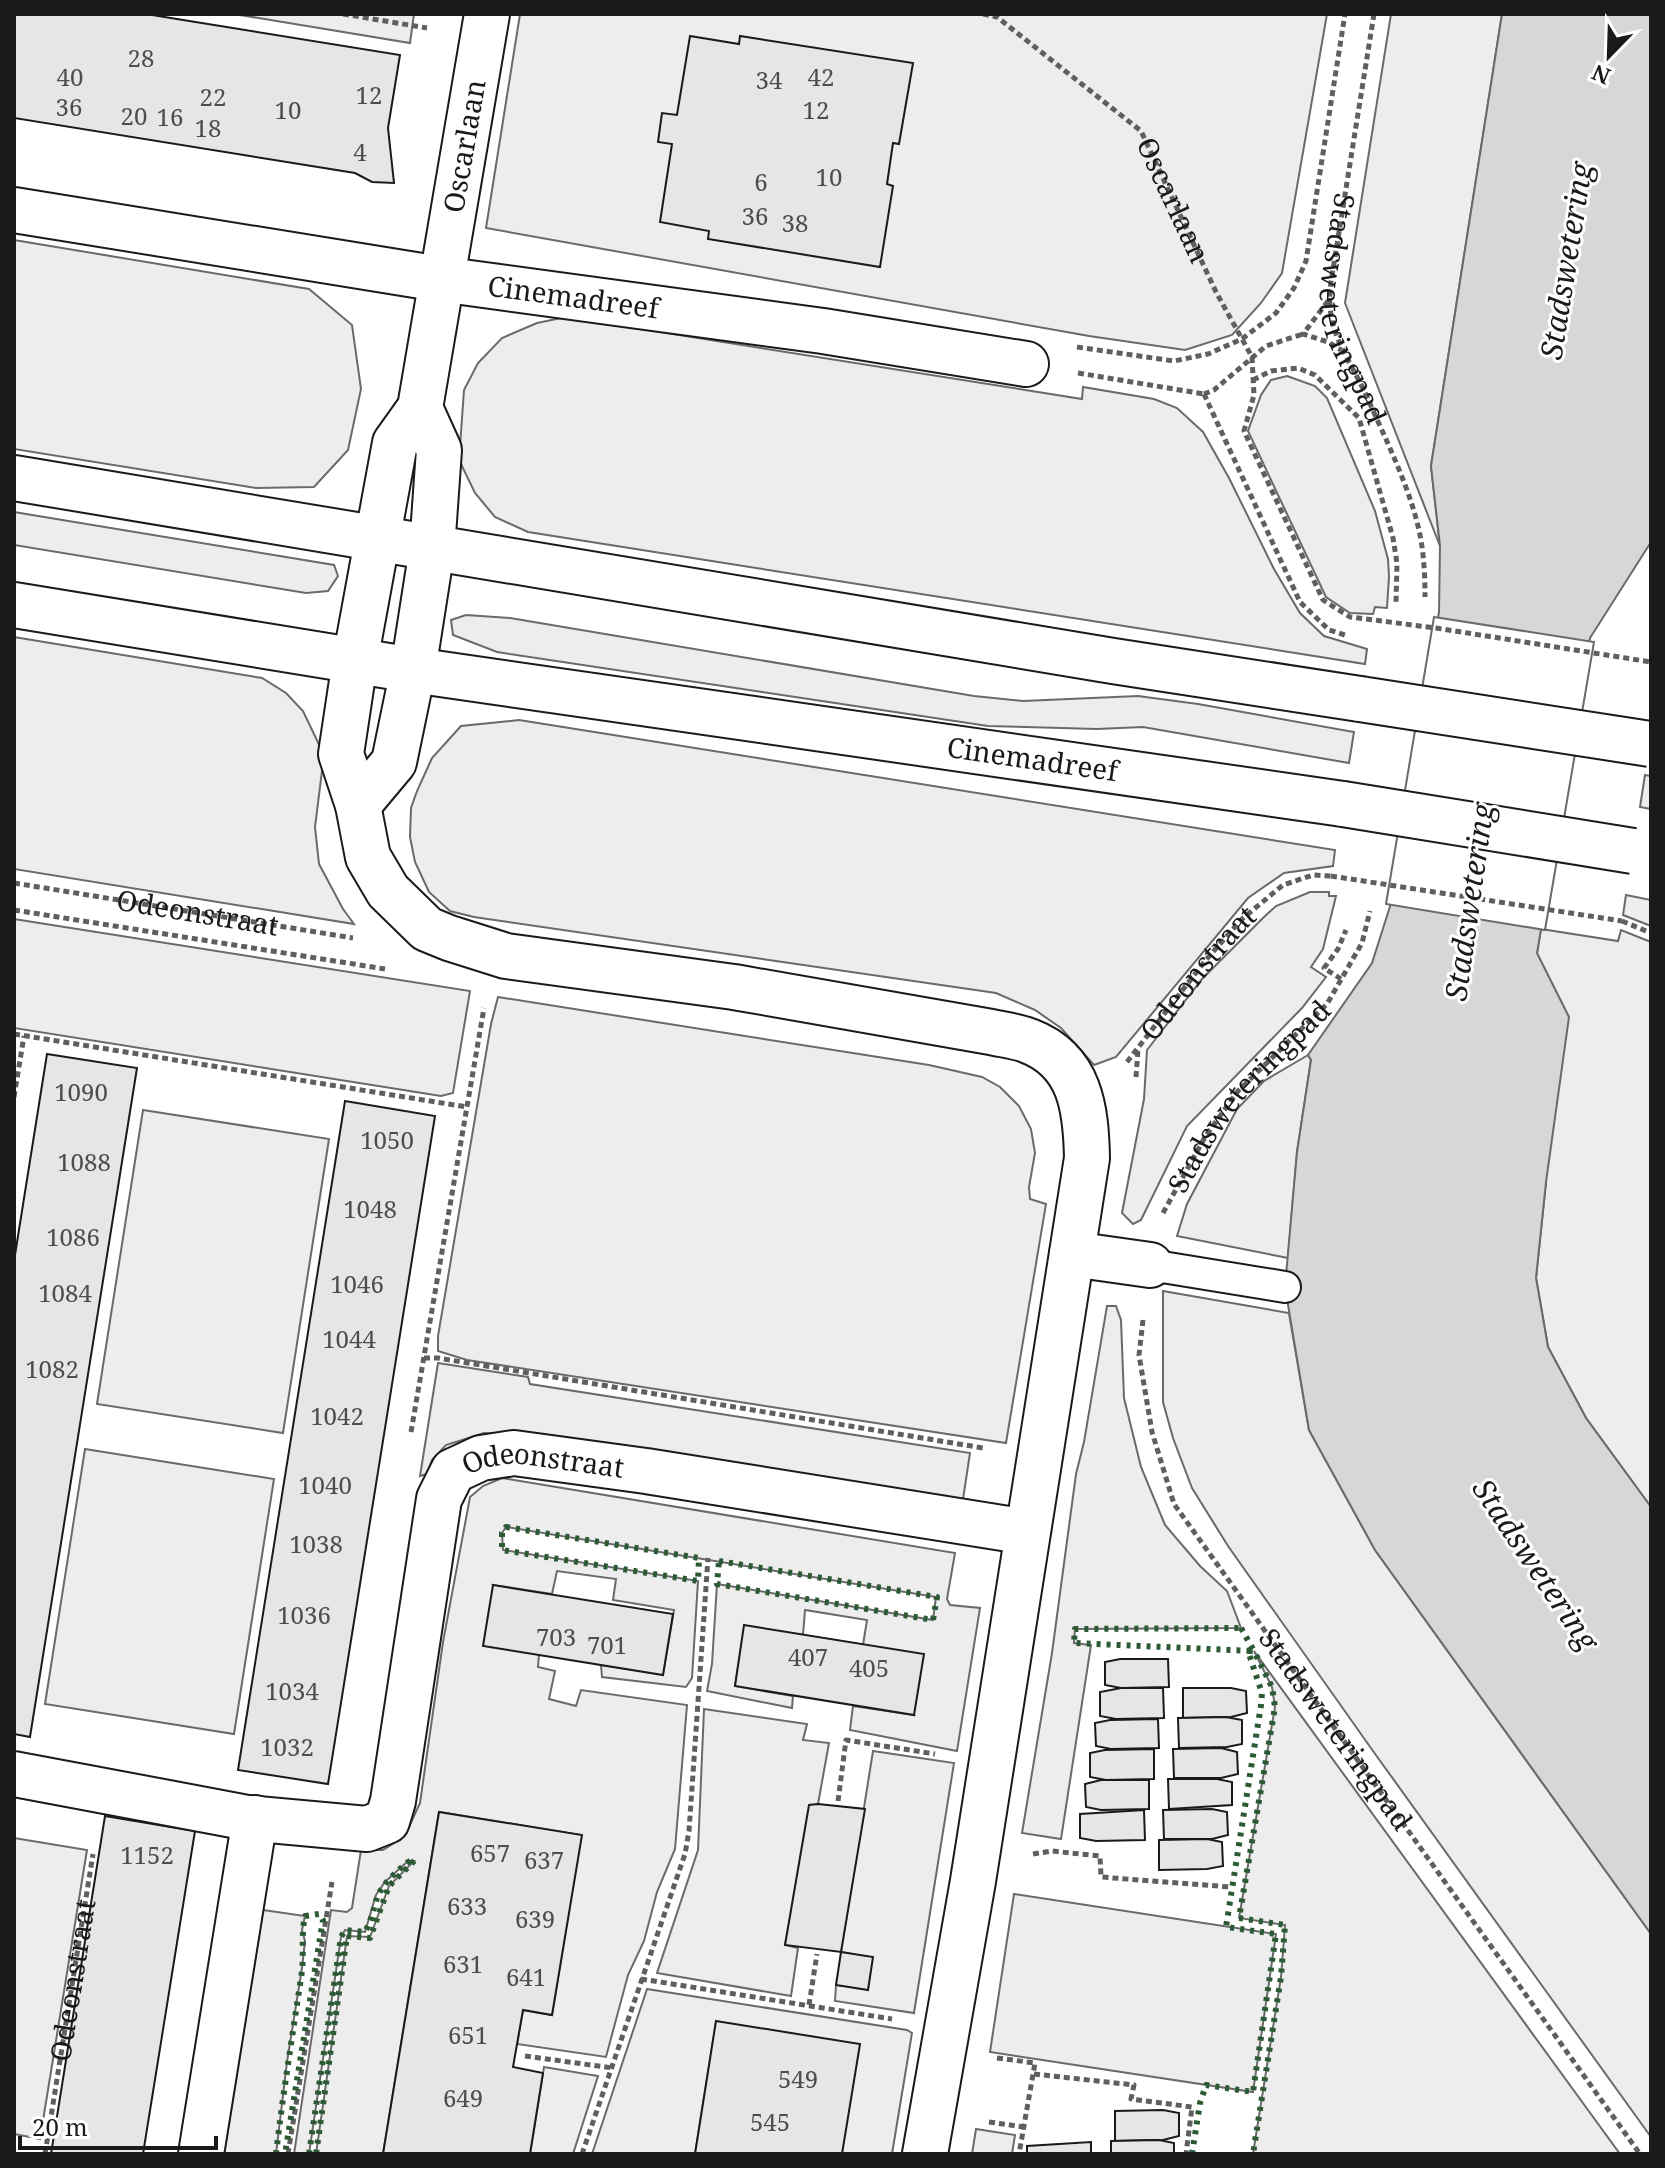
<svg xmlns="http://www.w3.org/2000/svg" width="1665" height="2168" viewBox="0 0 1665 2168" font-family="'Noto Serif',serif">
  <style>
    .built { fill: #ededed; stroke: #6a6a6a; stroke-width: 2 }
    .water { fill: #d7d7d7; stroke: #6a6a6a; stroke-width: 2 }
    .pier { fill: #fff; stroke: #6a6a6a; stroke-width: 2 }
    .building { fill: #e6e6e6; stroke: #1a1a1a; stroke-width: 2 }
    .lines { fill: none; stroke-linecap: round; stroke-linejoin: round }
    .service-casing { stroke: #1a1a1a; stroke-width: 34 }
    .minor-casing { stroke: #1a1a1a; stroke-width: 48 }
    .secondary-casing { stroke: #1a1a1a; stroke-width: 48 }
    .path { stroke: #5f5f5f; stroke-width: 5; stroke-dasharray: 6 4; stroke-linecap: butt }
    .service { stroke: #fff; stroke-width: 30 }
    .minor { stroke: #fff; stroke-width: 44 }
    .secondary { stroke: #fff; stroke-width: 44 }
    .secondary-bridge-casing { stroke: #1a1a1a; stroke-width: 48; stroke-linecap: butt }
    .path-bridge { stroke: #5f5f5f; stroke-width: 5; stroke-dasharray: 6 4; stroke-linecap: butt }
    .secondary-bridge { stroke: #fff; stroke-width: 44 }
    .hedge { stroke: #2b5a34; stroke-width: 6; stroke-dasharray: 4 6; stroke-linecap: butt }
    .labels { text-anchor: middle; stroke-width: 6; stroke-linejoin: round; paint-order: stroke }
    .number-label { font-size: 24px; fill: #4d4d4d }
    .street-label { font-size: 28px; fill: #1a1a1a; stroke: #fff }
    .water-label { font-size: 30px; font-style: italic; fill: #1a1a1a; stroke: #fff }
  </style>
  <rect width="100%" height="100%" fill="#fff"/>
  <g class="built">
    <path d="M234,14H414L410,43Z"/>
    <path d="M520,14H1327L1282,273L1261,303L1232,335L1185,350L1089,336L486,228Z"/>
    <path d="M1391,14H1502L1431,466L1440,546L1345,303Z"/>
    <path d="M14,240L309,289L352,325L361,389L348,450L314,487L256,488L14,449Z"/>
    <path d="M566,317L1082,399L1083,387L1154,399L1177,408L1203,432L1229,478L1274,569L1300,613L1324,636L1367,649L1365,664L528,532L495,517L475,493L459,460L464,390L478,363L502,338L537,323Z"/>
    <path d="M1287,376L1315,386L1327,398L1375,511L1388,559L1389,577L1387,608L1375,607L1373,614L1350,613L1326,597L1248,431L1261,395L1271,380Z"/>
    <path d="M14,512L334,565L338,576L328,591L306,593L14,545Z"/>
    <path d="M466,615L510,618L974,696L1023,701L1138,696L1198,704L1354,732L1349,763L1143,727L1097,729L988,726L497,652L453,635L451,620Z"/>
    <path d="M14,637L262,678L286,693L303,711L324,755L315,827L319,864L343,909L354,924L14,869Z"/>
    <path d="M519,720L1335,850L1333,866L1284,873L1248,898L1116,1057L1094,1065L1061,1028L1035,1010L996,993L474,917L450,911L429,892L415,862L410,837L411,808L417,791L432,758L461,726Z"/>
    <path d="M1645,775L1651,776V809L1640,807Z"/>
    <path d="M1310,892H1329V896H1336L1323,949L1311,967L1326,977L1302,1008L1187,1126L1141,1220L1133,1224L1122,1213L1144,1099L1147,1050L1202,979L1264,917L1276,906Z"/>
    <path d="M1626,895L1651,900V926L1623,915Z"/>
    <path d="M14,919L470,991L453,1093L441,1096L14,1028Z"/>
    <path d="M1541,929L1618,941L1621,930L1651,942V1507L1586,1418L1548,1347L1536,1278L1546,1182L1537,953Z"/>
    <path d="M498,997L929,1065L982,1077L1000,1087L1019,1106L1031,1129L1035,1153L1029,1187L1030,1199L1046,1204L1006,1443L467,1360L438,1351V1336L491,1024Z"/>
    <path d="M1308,1055L1311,1060L1297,1152L1288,1258L1177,1236L1187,1204L1237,1109L1264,1081Z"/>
    <path d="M143,1110L329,1139L283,1433L97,1404Z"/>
    <path d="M1163,1291L1289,1313L1309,1430L1375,1550L1651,1934V2137L1373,1751L1228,1546L1192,1488L1173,1438L1163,1402Z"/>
    <path d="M1107,1306H1116L1121,1320L1124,1398L1141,1467L1165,1525L1200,1566L1227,1591L1241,1628L1075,1629L1074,1643L1091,1645L1061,1839L1022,1833L1052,1653L1076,1474L1084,1442Z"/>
    <path d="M438,1363L528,1377L530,1384L970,1453L962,1506L499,1434L484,1433L446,1445L432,1460L427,1474L420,1476Z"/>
    <path d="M85,1449L274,1479L234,1734L45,1704Z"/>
    <path d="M502,1478L955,1553L947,1599L950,1605L980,1608L957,1751L850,1730L853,1706L914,1715L863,1645L867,1620L805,1610L803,1635L745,1626L735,1686L793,1696L792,1708L707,1691L712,1664L717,1584L933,1620L936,1597L506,1527L502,1533L503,1550L698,1581L692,1678L686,1687L602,1677L601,1665L663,1674L674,1610L613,1600L616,1579L557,1571L552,1594L493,1585L539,1654L538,1667L555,1671L549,1699L576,1706L581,1690L687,1705L675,1849L657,1892L644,1941L628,1975L606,2057L517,2044L523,2010L552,2015L581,1835L439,1812L383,2154H316L347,1936L370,1937L389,1886L414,1861H408L385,1882L376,1895L365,1932L345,1930L341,1937L309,2154H294L331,1910L347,1912L352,1908L361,1850H383L394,1843L409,1827L420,1803L443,1642L470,1497L483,1486Z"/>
    <path d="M1254,1651L1620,2154H1253L1281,1977L1285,1925L1239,1918L1275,1707L1272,1687Z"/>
    <path d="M704,1709L807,1724L803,1740L829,1743L818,1804L785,1945L798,1948L791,1996L657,1973L698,1850Z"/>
    <path d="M873,1751L954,1763L914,2013L835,2001L836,1985L868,1989L872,1958L841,1952Z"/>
    <path d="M14,1838L87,1850L40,2139L14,2134Z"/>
    <path d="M1014,1894L1276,1934L1253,2092L990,2052Z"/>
    <path d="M263,1910L305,1916L302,1930L305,1941L302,1968L287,2062L276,2154H224Z"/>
    <path d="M647,1989L907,2030L912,2033L892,2154H842L716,2022L695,2154H592Z"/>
    <path d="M544,2067L598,2076L573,2154H530Z"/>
    <path d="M976,2129L1015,2135L1012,2154H972Z"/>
  </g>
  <path class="water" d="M1502,14H1651V542L1590,638L1537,953L1569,1017L1546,1182L1536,1278L1548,1347L1586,1418L1651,1507V1934L1375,1550L1309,1430L1285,1287L1297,1152L1311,1060L1308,1055L1372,963L1392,900L1439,612L1440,546L1431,466Z"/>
  <path class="pier" d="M1434,617L1594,642L1545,930L1386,904Z"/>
  <g class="building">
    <path d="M14,14H146L400,55L388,128L394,183L372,182L355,173L14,118Z"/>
    <path d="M690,36L739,44L740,36L913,63L899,144L893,143L887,184L893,186L880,267L708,239L709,231L660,222L672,144L658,142L662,113L677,115Z"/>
    <path d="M47,1054L137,1068L30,1737L14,1734V1261Z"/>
    <path d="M345,1101L435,1116L328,1784L238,1770Z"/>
    <path d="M493,1585L673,1614L663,1675L483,1646Z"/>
    <path d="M744,1625L924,1654L914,1715L735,1686Z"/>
    <path d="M1120,1659H1168L1169,1687L1121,1688L1105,1685V1662Z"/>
    <path d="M1121,1688H1163L1164,1718L1116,1719L1100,1716V1692Z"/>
    <path d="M1183,1688H1231L1246,1691L1247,1713L1231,1717L1183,1718Z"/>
    <path d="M1226,1717L1242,1720V1744L1227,1747L1179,1748L1178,1718Z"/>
    <path d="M1158,1719L1159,1748L1111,1749L1096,1746L1095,1723L1110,1720Z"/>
    <path d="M1221,1748L1237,1752L1238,1774L1221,1778H1174L1173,1749Z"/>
    <path d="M1154,1749V1779L1106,1780L1090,1777V1753L1105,1750Z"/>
    <path d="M1168,1779H1217L1232,1782V1805L1169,1809Z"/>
    <path d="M1101,1780H1149V1809L1101,1810L1086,1807L1085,1784Z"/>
    <path d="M818,1804L865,1809L841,1952L785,1945L809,1805Z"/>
    <path d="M1212,1809L1227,1812L1228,1835L1212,1839H1164L1163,1810Z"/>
    <path d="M1144,1810L1145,1840L1096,1841L1080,1838V1814Z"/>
    <path d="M439,1812L582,1835L552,2015L523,2010L513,2067L543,2073L530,2154H383Z"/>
    <path d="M105,1816L195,1831L143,2154H51Z"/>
    <path d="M1207,1839L1222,1842L1223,1866L1207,1869L1159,1870V1840Z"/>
    <path d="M841,1952L873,1957L868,1990L836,1985Z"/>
    <path d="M716,2021L860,2044L842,2154H695Z"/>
    <path d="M1163,2110L1179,2113V2136L1163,2140L1115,2141V2111Z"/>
    <path d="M1159,2140L1174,2143V2154H1111V2141Z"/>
    <path d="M1091,2142V2154H1027V2146Z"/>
  </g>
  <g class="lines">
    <g class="service-casing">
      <path id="service" d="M1150,1265L1285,1287"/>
    </g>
    <g class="minor-casing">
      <g id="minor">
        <path id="s8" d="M14,210L440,279L823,331L1026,364"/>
        <path id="s9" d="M420,408L439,450L432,549L413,670L394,762L358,805L341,754L355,661L395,443L420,408L487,14"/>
        <path d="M358,805L368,857L388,891L427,929L449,938L506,956L734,987L991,1032C1004,1035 1017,1036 1029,1041C1081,1061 1086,1110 1087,1158L973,1881L925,2154"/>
        <path d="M1072,1254L1150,1265"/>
        <path id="s10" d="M14,1774L248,1818L367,1829L387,1821L393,1801L439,1499L453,1471L481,1458L514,1453L646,1471L1027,1532"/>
        <path d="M201,2154L255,1818"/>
      </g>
    </g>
    <g class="secondary-casing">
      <g id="secondary">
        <path d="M14,478L1113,661L1360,699"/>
        <path id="s11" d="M14,605L413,670L1343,804"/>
      </g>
    </g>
    <g class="path">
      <path d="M343,14L427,28"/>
      <path id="s1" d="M983,14L997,17L1141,131L1216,292L1252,357L1254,395L1244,431L1323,600L1350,617L1436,628L1651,662"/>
      <path id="s2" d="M1374,14L1331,282C1324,331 1348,355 1367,397C1386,440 1411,490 1420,535C1424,555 1425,577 1425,597"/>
      <path d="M1328,301L1303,334L1328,342L1341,350"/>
      <path d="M1077,347L1174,361L1208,354L1242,339L1276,313L1294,288L1306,261L1345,14"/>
      <path d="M1078,373L1204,394"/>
      <path d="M1253,380L1271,371L1298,368L1315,375L1359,418L1393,538L1397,563L1396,603"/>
      <path d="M1204,394L1300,602L1329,630L1348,636"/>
      <path d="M1204,394L1214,390L1266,346L1303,334"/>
      <path id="s3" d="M14,883L353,938"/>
      <path d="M14,910L385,969"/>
      <path d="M1622,921L1651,933"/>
      <path d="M1341,979L1324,968L1338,949L1346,930"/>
      <path d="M14,1034L467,1107"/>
      <path id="s4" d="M1127,1062L1205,961L1242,919L1283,885L1313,875L1331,876"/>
      <path d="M1136,1077L1138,1050"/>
      <path d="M14,1097L24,1036"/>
      <path id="s5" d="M1163,1213L1205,1137L1238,1091L1327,1004L1362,943L1370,911"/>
      <path id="s6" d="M1143,1320L1139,1355L1152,1432L1174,1504L1640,2154"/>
      <path d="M424,1358H438L983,1448"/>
      <path d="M411,1432L484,1008"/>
      <path d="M838,1801L846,1740L935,1754"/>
      <path d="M1033,1854L1052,1851L1100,1856L1101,1877L1230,1887"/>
      <path d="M641,1979L892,2019"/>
      <path d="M809,2005L817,1954"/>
      <path d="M525,2056L613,2068"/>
      <path d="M997,2058L1035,2063L1019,2154"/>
      <path d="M1034,2074L1134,2085L1131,2099L1192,2107L1186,2154"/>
      <path d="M989,2122L1024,2127"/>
      <path id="s7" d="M45,2154L93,1854"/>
      <path d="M288,2154L332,1882"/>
      <path d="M582,2154L685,1854L689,1831L708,1558"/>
    </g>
    <use href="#service" class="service"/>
    <use href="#minor" class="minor"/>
    <use href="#secondary" class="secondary"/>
    <g class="secondary-bridge-casing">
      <g id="secondary-bridge">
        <path d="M1360,699L1650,744"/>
        <path d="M1343,804L1633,851"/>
      </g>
    </g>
    <path class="path-bridge" d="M1331,876L1622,921"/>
    <use href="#secondary-bridge" class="secondary-bridge"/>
    <g class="hedge">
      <path d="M506,1527L699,1558L698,1581L502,1550V1533Z"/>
      <path d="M719,1561L937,1597L933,1620L717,1584Z"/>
      <path d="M1241,1628L1254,1651L1074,1643L1075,1629Z"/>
      <path d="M276,2154C283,2093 293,2032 302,1971C304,1952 301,1934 305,1916L319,1914L323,1920L285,2154"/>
      <path d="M309,2154L341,1937L345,1930L365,1932C380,1903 369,1896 399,1870C405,1864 407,1861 415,1860L389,1886L370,1938L347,1936L316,2154"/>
      <path d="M1192,2154L1200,2103L1206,2085L1253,2092L1276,1934L1226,1927L1261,1705L1262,1693L1248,1651H1254L1272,1687L1275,1707L1239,1918L1285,1925L1281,1977L1253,2154"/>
    </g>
  </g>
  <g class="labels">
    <g class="number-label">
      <text x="141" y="67">28</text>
      <text x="70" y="86">40</text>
      <text x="821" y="86">42</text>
      <text x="769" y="89">34</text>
      <text x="369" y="104">12</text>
      <text x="213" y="106">22</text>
      <text x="69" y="116">36</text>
      <text x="288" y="119">10</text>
      <text x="816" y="119">12</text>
      <text x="134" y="125">20</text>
      <text x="170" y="126">16</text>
      <text x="208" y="137">18</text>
      <text x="360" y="161">4</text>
      <text x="829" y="186">10</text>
      <text x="761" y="191">6</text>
      <text x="755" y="225">36</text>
      <text x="795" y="232">38</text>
      <text x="81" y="1101">1090</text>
      <text x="387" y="1149">1050</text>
      <text x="84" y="1171">1088</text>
      <text x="370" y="1218">1048</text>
      <text x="73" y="1246">1086</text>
      <text x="357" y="1293">1046</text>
      <text x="65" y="1302">1084</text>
      <text x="349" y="1348">1044</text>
      <text x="52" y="1378">1082</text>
      <text x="337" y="1425">1042</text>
      <text x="325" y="1494">1040</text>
      <text x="316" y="1553">1038</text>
      <text x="304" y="1624">1036</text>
      <text x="556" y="1646">703</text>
      <text x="607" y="1654">701</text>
      <text x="808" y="1666">407</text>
      <text x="869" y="1677">405</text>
      <text x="292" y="1700">1034</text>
      <text x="287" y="1756">1032</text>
      <text x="490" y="1862">657</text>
      <text x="147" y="1864">1152</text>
      <text x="544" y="1869">637</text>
      <text x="467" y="1915">633</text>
      <text x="535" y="1928">639</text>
      <text x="463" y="1973">631</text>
      <text x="526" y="1986">641</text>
      <text x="468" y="2044">651</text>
      <text x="798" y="2088">549</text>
      <text x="463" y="2107">649</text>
      <text x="770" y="2131">545</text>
    </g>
    <g class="street-label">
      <text dy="10" stroke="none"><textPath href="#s9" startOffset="1096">Oscarlaan</textPath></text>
      <text dy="10" stroke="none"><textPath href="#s1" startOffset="274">Oscarlaan</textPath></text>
      <text dy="10" stroke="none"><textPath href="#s8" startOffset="566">Cinemadreef</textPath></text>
      <text dy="10" stroke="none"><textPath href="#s2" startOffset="302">Stadsweteringpad</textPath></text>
      <text dy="10" stroke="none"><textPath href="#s11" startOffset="1030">Cinemadreef</textPath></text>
      <text dy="10" stroke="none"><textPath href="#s3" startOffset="186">Odeonstraat</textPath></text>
      <text dy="10" stroke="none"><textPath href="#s4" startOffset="114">Odeonstraat</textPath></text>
      <text dy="10" stroke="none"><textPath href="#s5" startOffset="146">Stadsweteringpad</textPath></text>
      <text dy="10" stroke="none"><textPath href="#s10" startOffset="830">Odeonstraat</textPath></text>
      <text dy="10" stroke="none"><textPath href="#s6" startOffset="466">Stadsweteringpad</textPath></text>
      <text dy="10" stroke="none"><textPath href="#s7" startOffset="176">Odeonstraat</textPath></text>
    </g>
    <g class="water-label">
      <text transform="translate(1567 261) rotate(-81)" y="10">Stadswetering</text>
      <text transform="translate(1470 902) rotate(-82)" y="10">Stadswetering</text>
      <text transform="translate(1535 1565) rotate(56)" y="10">Stadswetering</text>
    </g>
  </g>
  <rect width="1665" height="2168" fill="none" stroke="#1a1a1a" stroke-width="32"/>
  <g transform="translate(1609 56) rotate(203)" stroke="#ffffff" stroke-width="6" paint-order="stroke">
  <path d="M0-6L14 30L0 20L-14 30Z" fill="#1a1a1a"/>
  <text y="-12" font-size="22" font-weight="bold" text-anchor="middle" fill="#1a1a1a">N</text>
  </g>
  <path d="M20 2136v12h196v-12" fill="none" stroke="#1a1a1a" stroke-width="4"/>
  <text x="32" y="2136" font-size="24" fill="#1a1a1a" stroke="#ffffff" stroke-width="6" paint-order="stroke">20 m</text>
</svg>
